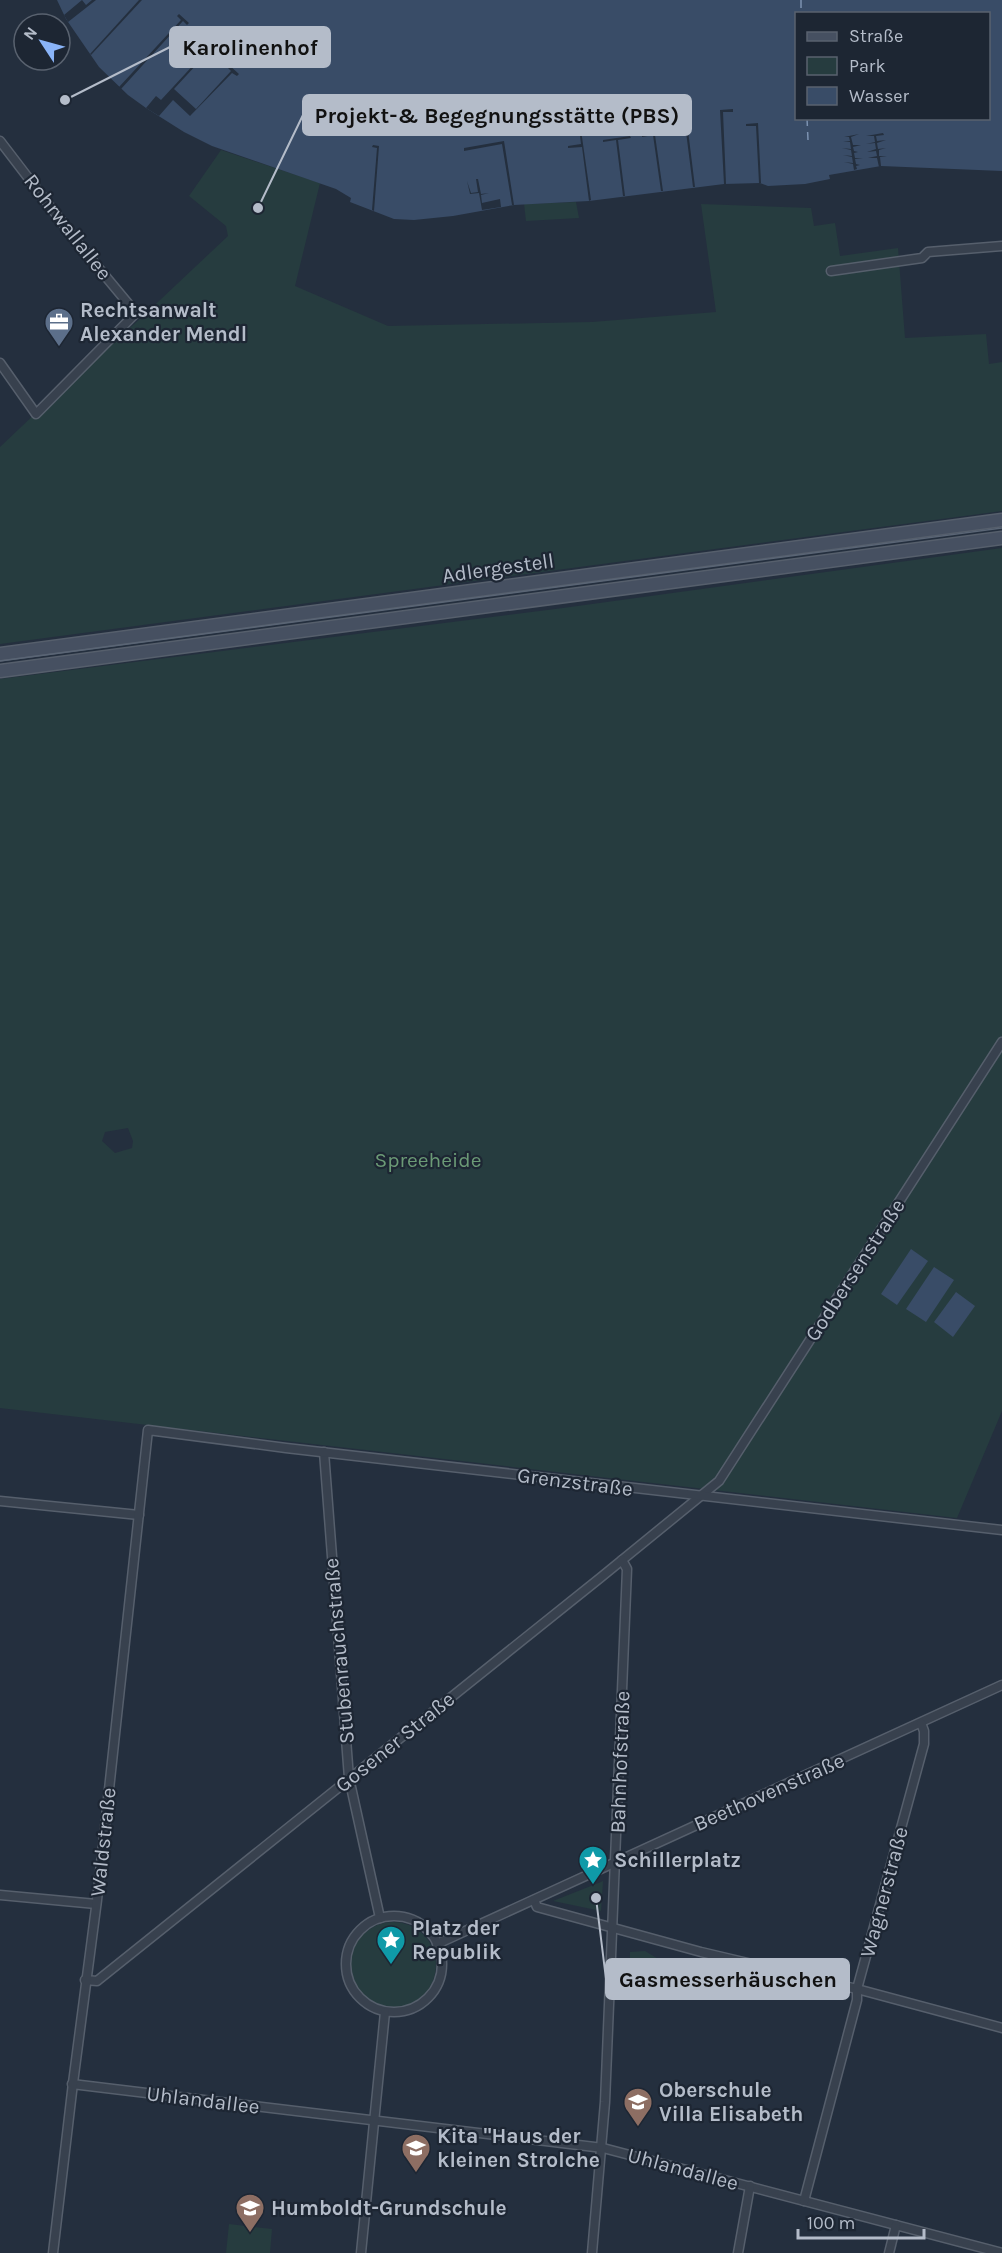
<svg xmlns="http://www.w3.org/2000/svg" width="1002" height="2253" viewBox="0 0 1002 2253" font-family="Karla,sans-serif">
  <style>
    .green { fill: #263c3f; fill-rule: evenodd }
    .water { fill: #394c67; fill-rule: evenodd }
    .pier { fill: #242f3e }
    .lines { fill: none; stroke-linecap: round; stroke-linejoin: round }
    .ferry { stroke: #7c92b1; stroke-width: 1.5; stroke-dasharray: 8 6; stroke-linecap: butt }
    .minor-casing { stroke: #565f6c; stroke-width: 11 }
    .secondary-casing { stroke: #565f6c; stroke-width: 15 }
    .minor { stroke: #38414e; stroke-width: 8 }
    .secondary { stroke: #465061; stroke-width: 12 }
    .tram { stroke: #5a6575; stroke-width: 1.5 }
    .labels { text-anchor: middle; stroke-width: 4.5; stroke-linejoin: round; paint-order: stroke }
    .street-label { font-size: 21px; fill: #b4bcc9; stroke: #1d2633 }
    .poi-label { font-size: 21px; font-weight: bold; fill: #b4bcc9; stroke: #1d2633; text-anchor: start }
    .park-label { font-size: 21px; fill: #6b9a76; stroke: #1d2633 }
    .leader { fill: none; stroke: #b4bcc9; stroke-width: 2 }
    .callout-dot { fill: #b4bcc9; stroke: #1d2633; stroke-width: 2 }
    .callout { fill: #b4bcc9; stroke: #b4bcc9; stroke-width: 2 }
    .callout-label { font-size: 22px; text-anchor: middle; font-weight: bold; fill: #111 }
  </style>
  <rect width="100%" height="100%" fill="#242f3e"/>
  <g class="green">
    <path d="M221,150L320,183L295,286L388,326L592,322L716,312L701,204L811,208L814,226L835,223L840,256L898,248L905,338L986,334L989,364L1002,362V511L0,644V447L59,391L142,317L228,236L226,226L189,196Z"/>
    <path d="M576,202L579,218L526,221L524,204Z"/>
    <path d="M1002,548V1411L957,1518L0,1408V679L563,608ZM128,1128L133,1141L132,1148L115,1153L102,1141L105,1132Z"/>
    <path d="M603,1881L601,1911L553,1901L601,1882Z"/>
    <circle cx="393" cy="1965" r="43"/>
    <path d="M645,1951L660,1960L657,1965L647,1970L637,1983L629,1980L630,1952Z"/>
    <path d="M229,2224L272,2229L270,2253H226Z"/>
  </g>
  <g class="water">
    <path d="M57,0H1002V171L881,166L829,175L830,179L805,184L768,186L760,183L724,184L589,201L514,205L453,216L414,220L394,219L350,202L351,198L336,189L212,146L184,132L146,108L128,95L99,67L66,19ZM796,14H988V118H796Z"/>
    <path d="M911,1249L928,1261L897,1305L881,1294Z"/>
    <path d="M934,1267L954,1280L926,1322L906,1309Z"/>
    <path d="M956,1292L975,1306L953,1337L934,1322Z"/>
  </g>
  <g class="pier">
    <path d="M82,0L86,5L92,0H96L68,22L64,15Z"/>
    <path d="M139,0H142L91,55L90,54Z"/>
    <path d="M179,14L189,23L187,25L183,21L121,89L119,87L181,20L177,16Z"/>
    <path d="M207,42L216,51L215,53L210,50L174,89L196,109L231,71L227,67L229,65L239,74L237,76L232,73L190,116L173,100L159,116L146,108L156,96L161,100L209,48L205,44Z"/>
    <path d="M733,109V112H723L726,184H724L720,110Z"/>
    <path d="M686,114L695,187H693L684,116L674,117V115Z"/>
    <path d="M758,123L761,183H759L756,126H746V124Z"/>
    <path d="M590,126V129L581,130L591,200L589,201L582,147L568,148V146L581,144L579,128Z"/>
    <path d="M665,131V133L655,135L663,191H661L653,135L642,137V135Z"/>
    <path d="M883,133L884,135L876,136L877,141L886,140L877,143L878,149L886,148L879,150V156H887L880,157L881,166L879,167L877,158H868L877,156L876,151L867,152L876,149L875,143L866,144L875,142L874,136H866Z"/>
    <path d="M859,134L851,137L853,145H861L853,147L854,151L858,152L854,153L855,158H863L855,159L856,164L860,165L856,166L857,169L854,170L853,164L844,162L853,163L852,157L843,155L852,156L851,150L842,148L851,149L850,142L843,141H850L849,137H844Z"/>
    <path d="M630,136L631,138L618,140L625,196H623L616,140L603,142V140Z"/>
    <path d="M504,141L514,205H512L502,144L464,151V148Z"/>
    <path d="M373,145L379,146L374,211L372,210L377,148L372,147Z"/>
    <path d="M476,179H478L481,194L489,193L481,195L482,203L500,199L501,207L482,210L479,193L470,194L467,181L471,193L478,192Z"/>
  </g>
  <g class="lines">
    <g class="ferry">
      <path d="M801,0V14"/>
      <path d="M807,118L808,140"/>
    </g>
    <g class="minor-casing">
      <g id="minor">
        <path d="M0,141L82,248L136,313L36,414L0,363"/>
        <path d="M831,271L922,258L928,252L1002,246"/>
        <path d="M324,1452L349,1778L380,1918"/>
        <path d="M0,1501L139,1515"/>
        <path d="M0,1895L96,1904"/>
        <path d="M534,1900L537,1907L701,1952L857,1989L1002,2028"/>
        <circle cx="394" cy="1964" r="48"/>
        <path d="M437,1944L1002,1685"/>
        <path d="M85,1980L97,1981L600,1578L719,1481L1002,1042"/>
        <path d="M72,2084L603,2148L1002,2253"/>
        <path d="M804,2201L857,2000V1989L924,1744V1731L921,1723"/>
        <path d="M53,2253L73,2083L97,1900L148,1430L286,1448L1002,1530"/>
        <path d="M361,2253L385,2012"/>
        <path d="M592,2253L605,2102L627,1569L622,1560"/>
        <path d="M738,2253L750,2186"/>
        <path d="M889,2253L896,2225"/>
      </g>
    </g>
    <g class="secondary-casing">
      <g id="secondary">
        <path d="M0,654L1002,520"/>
        <path d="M0,671L1002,538"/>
      </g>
    </g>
    <use href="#minor" class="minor"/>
    <use href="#secondary" class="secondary"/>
    <path class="tram" d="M0,661L1002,528"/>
  </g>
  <defs>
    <g id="office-pin" transform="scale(1.5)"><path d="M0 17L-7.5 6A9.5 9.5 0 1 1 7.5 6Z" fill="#5c6f8a" stroke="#1d2633"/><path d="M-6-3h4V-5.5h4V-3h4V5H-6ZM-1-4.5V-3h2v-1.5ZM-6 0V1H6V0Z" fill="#fff"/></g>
    <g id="sight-pin" transform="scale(1.5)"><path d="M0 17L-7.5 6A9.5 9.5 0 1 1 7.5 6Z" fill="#0f9aa8" stroke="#1d2633"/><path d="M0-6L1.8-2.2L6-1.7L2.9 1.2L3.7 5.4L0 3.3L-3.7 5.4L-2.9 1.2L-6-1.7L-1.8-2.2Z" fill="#fff"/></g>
    <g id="school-pin" transform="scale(1.5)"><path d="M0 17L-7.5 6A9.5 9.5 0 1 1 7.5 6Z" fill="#8d6e63" stroke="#1d2633"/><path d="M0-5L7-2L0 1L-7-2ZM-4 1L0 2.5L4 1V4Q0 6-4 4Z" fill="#fff"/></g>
  </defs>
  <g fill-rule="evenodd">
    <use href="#office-pin" x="59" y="322"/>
    <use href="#sight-pin" x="593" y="1860"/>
    <use href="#sight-pin" x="391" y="1940"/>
    <use href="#school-pin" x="638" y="2102"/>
    <use href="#school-pin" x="416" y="2148"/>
    <use href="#school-pin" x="250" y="2208"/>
  </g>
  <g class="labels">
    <g class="street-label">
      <text transform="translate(68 227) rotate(52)" y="7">Rohrwallallee</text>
      <text transform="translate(498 568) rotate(-8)" y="7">Adlergestell</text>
      <text transform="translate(855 1270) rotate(-57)" y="7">Godbersenstraße</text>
      <text transform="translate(575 1482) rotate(7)" y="7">Grenzstraße</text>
      <text transform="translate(339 1651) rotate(-95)" y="7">Stubenrauchstraße</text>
      <text transform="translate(395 1742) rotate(-39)" y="7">Gosener Straße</text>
      <text transform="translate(620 1762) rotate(-88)" y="7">Bahnhofstraße</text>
      <text transform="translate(769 1792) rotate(-24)" y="7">Beethovenstraße</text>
      <text transform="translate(103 1842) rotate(-84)" y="7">Waldstraße</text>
      <text transform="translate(884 1892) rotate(-75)" y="7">Wagnerstraße</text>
      <text transform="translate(203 2100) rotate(7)" y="7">Uhlandallee</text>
      <text transform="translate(683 2169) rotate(15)" y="7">Uhlandallee</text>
    </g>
    <g class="poi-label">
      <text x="80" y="317">Rechtsanwalt<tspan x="80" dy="24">Alexander Mendl</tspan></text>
      <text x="614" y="1867">Schillerplatz</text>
      <text x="412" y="1935">Platz der<tspan x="412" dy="24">Republik</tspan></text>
      <text x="659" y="2097">Oberschule<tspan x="659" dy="24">Villa Elisabeth</tspan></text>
      <text x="437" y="2143">Kita "Haus der<tspan x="437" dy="24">kleinen Strolche</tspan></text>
      <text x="271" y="2215">Humboldt-Grundschule</text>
    </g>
    <g class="park-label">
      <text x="428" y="1167">Spreeheide</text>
    </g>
  </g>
  <path class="leader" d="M65 100L170 47M258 208L303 115M596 1898L606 1979"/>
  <g class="callout-dot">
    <circle cx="65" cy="100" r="6"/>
    <circle cx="258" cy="208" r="6"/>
    <circle cx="596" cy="1898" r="6"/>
  </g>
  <g class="callout">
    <rect x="170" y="27" width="160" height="40" rx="6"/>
    <rect x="303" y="95" width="388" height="40" rx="6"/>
    <rect x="606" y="1959" width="243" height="40" rx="6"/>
  </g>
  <g class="callout-label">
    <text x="250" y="55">Karolinenhof</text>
    <text x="497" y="123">Projekt-&amp; Begegnungsstätte (PBS)</text>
    <text x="728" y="1987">Gasmesserhäuschen</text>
  </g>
  <rect x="795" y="12" width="195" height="108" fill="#1d2633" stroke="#59626f" stroke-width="1.5"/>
  <rect x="807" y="32" width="30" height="9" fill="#465061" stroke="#59626f" stroke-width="1.5"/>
  <text x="849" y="42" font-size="18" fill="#b4bcc9">Straße</text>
  <rect x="807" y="57" width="30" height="18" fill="#263c3f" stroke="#59626f" stroke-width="1.5"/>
  <text x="849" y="72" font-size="18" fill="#b4bcc9">Park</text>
  <rect x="807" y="87" width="30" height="18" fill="#394c67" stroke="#59626f" stroke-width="1.5"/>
  <text x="849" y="102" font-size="18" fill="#b4bcc9">Wasser</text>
  <g transform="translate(42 42) rotate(306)"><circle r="28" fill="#1d2633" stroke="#59626f" stroke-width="1.5"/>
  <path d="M0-4.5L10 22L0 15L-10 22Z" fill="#8ab4f8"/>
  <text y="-9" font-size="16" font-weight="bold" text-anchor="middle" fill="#b4bcc9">N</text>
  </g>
  <path d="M798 2229v9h126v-9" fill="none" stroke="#b4bcc9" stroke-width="3"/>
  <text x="807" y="2229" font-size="18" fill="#b4bcc9" stroke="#1d2633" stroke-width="4.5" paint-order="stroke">100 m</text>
</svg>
